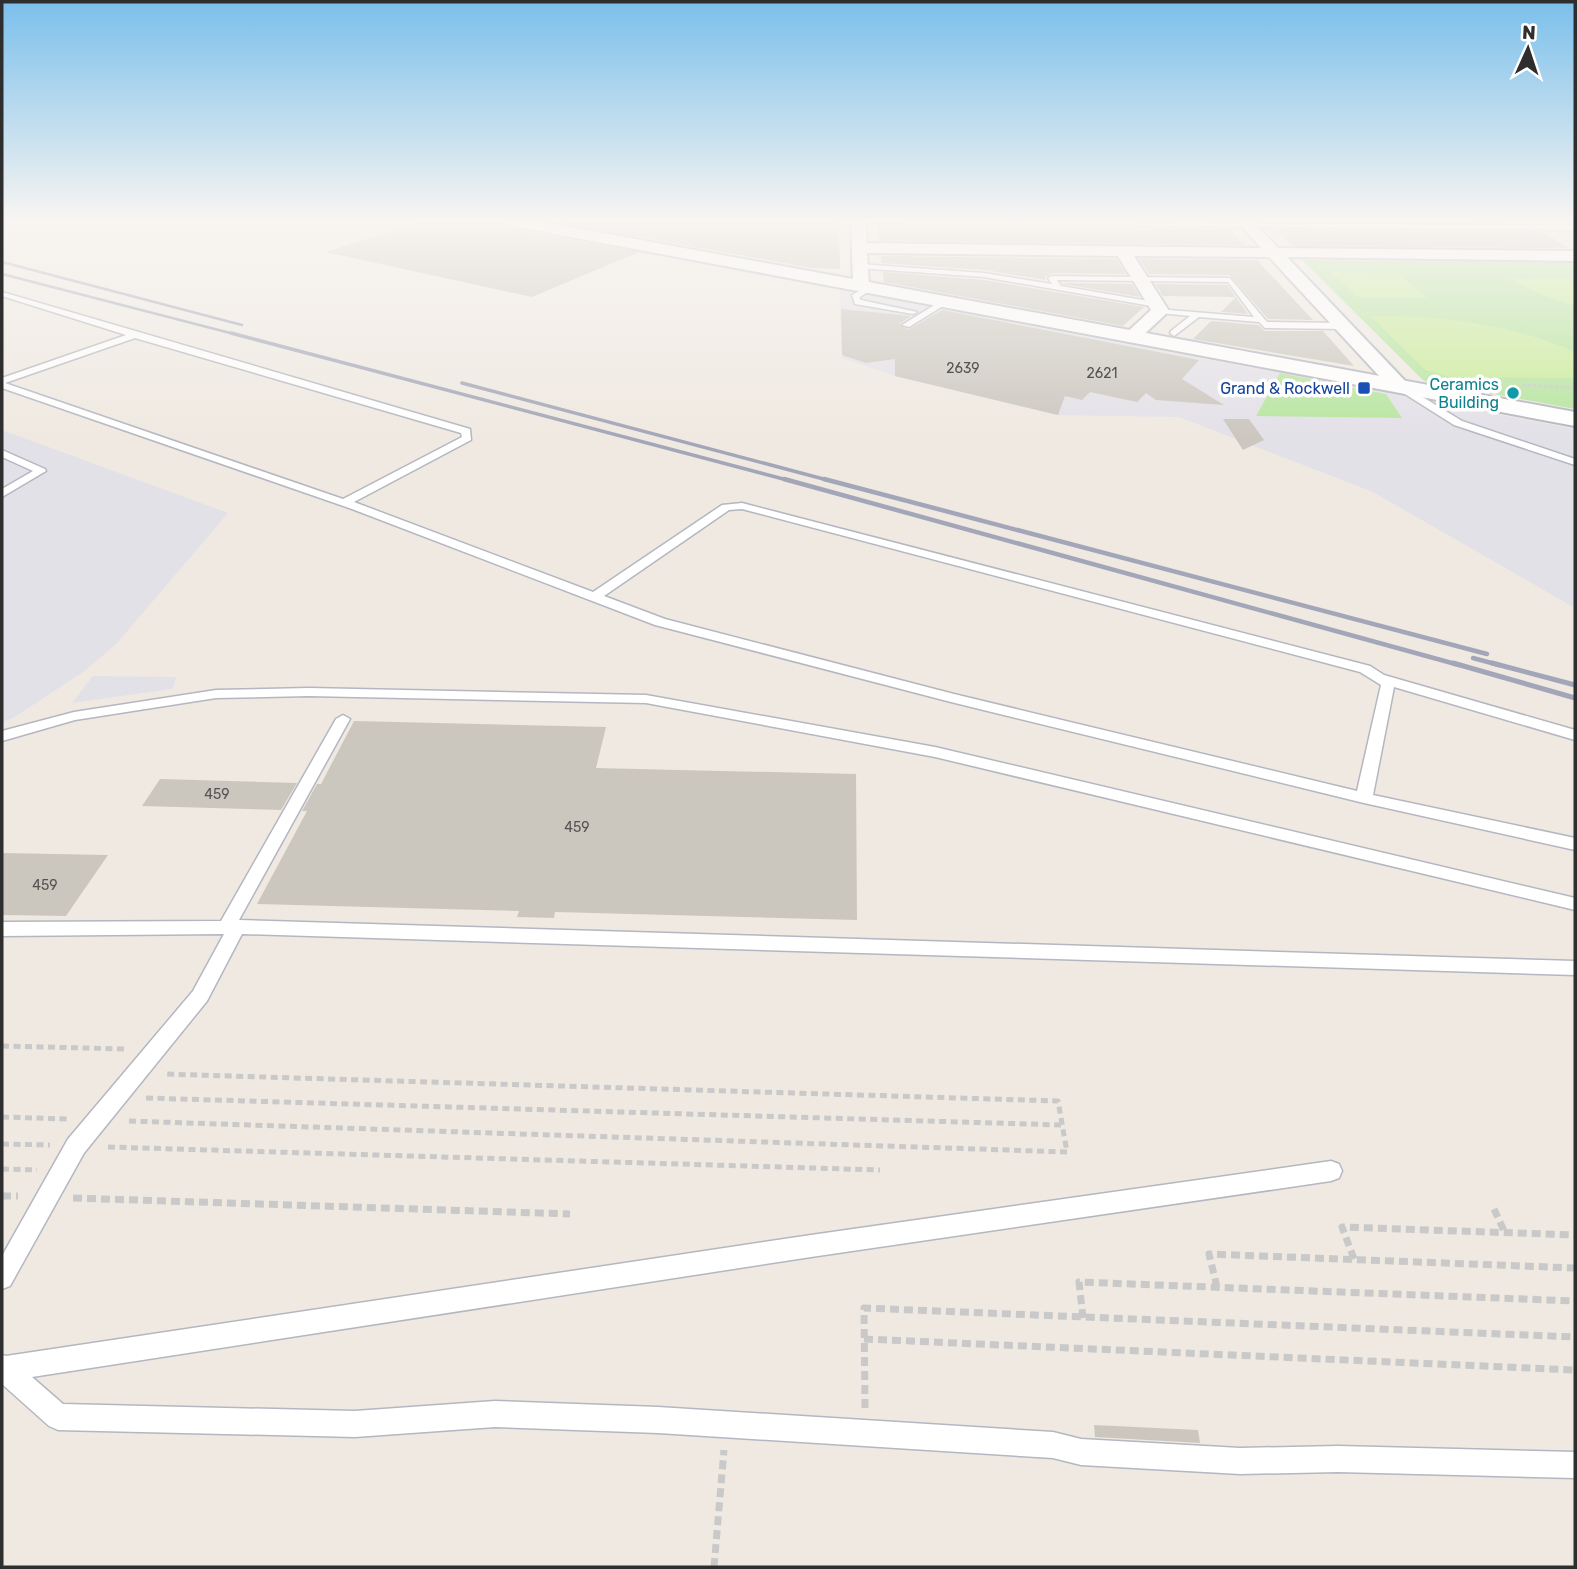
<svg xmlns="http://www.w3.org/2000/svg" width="1577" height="1569" viewBox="0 0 1577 1569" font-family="Rubik,sans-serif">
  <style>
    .industrial { fill: #e3e1e8 }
    .green { fill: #b6e59e }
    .pitch { fill: #c9ec9a }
    .building { fill: #cbc7bf }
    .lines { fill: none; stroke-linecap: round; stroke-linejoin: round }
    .service-casing { stroke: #b4b7c1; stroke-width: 3 }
    .minor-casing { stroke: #b4b7c1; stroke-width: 4 }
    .secondary-casing { stroke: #b4b7c1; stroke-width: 4 }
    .path-far2 { stroke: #c9c9c9; stroke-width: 2.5; stroke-dasharray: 3.5 2; stroke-linecap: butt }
    .path-far1 { stroke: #c9c9c9; stroke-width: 5; stroke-dasharray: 7 4.5; stroke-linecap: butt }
    .path { stroke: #c9c9c9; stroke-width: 7; stroke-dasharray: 9 5; stroke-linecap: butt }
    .service { fill: #fff; fill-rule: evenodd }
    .minor { fill: #fff; fill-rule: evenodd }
    .secondary { fill: #fff; fill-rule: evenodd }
    .rail-far3 { stroke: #a3a6b8; stroke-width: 2.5 }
    .rail-far2 { stroke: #a3a6b8; stroke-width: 3.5 }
    .rail-far1 { stroke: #a3a6b8; stroke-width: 4.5 }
    .rail { stroke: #a3a6b8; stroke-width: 5 }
    .transit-dot { fill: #1a4fb4; stroke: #fff; stroke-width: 2.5 }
    .culture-dot { fill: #0f9aa8; stroke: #fff; stroke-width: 2.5 }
    .labels { text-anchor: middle; stroke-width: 7; stroke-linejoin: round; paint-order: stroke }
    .number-label { font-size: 14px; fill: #555452 }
    .far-culture-label { font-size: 16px; fill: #0d838f; stroke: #fff; text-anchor: end }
    .far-transit-label { font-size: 16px; fill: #164399; stroke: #fff; text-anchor: end }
  </style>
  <rect width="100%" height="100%" fill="#efe9e1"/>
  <g class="industrial">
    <path d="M840,290L1575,429V608L1373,492L1179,417L1057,415L895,376L842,358Z"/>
    <path d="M2,430L228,513L117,643L86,670L13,718L2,722Z"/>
    <path d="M93,676L177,677L172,689L72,703Z"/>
  </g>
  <g class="green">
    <path d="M1302,260L1575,263V409L1424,381Z"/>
    <path d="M1280,373L1386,394L1402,418L1256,416Z"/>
  </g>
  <g class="pitch">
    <path d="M1331,272L1398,273L1427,298L1357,297Z"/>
    <path d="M1509,279H1575V306L1537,293Z"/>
    <path d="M1371,316C1439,315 1512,324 1575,352V378L1450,377L1425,370Z"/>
  </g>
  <g class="building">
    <path d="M425,220H497L507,228L639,252L532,297L326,252Z"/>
    <path d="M545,220H839L840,269L812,268Z"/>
    <path d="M878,226L1229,229L1244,245L879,241Z"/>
    <path d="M1276,230L1543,232L1568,248L1293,246Z"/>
    <path d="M881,256L1117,259L1126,274L1052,273L1045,277L1046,280L984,270L882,263Z"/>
    <path d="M1139,259L1257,260L1313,320L1268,319L1230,275L1149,274Z"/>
    <path d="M883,272L984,280L1144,307L1123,326L884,282Z"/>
    <path d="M1062,283L1132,284L1140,297L1063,284Z"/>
    <path d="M1155,284L1227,285L1248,314L1221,312L1236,297L1163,296Z"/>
    <path d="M841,309L911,316L899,324L908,330L942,310L1199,360L1182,379L1224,405L1156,400L1146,393L1137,402L1090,392L1082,400L1065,396L1058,415L895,376V359L866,363L842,355Z"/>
    <path d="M1211,321L1258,325L1265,331H1323L1354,366L1193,339Z"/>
    <path d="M1223,419H1249L1264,440L1243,450Z"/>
    <path d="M354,721L606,727L596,768L856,774L857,920L555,912L554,918L517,917L519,911L257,904L307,811H302L317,784H321Z"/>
    <path d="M160,779L297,783L281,810L142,806Z"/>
    <path d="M2,853L108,855L66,916L2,915Z"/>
    <path d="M1094,1425L1198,1430L1200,1443L1095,1437Z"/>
  </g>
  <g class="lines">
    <g class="service-casing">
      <g id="service">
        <path d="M856,220L1575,226V230L858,223Z"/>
        <path d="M860,264L984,273L1052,284L1048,278L1052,276L1230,278L1267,322L1343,323L1347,326L1343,329L1265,328L1259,322L1199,317L1174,336L1170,333L1171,331L1190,316L1160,313L1156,311L1157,309L1254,317L1228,282L1057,280L1061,286L1160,303L1157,307L984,277L857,268Z"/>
        <path d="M870,285L874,287L859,298L861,300L917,312L913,314L855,304L852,295Z"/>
        <path d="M2,292L470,429L471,440L354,502L593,592L722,505L742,503L1370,666L1384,675L1575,730V740L1394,687L1373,795L1575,838V850L1364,803L951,702L655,625L352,509L2,388V378L126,335L2,296ZM135,338L461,433L462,437L343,499L5,383ZM742,509L1360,672L1381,685L1357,791L954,694L665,619L604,596L729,510Z"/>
        <path d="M944,299L951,301L909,327L902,325Z"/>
        <path d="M1397,385H1403L1462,421L1575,459V465L1454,425L1397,389Z"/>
        <path d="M2,450L45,469L46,471L2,497V489L33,471L2,457Z"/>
        <path d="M309,688L646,695L935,747L1575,898V910L935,757L646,703L309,696L216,698L75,720L2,741V731L74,712L216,690Z"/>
        <path d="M343,715L350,719L239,920L1575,961V975L242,934L207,1001L84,1153L10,1286L2,1289V1256L68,1139L193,991L224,934L2,936V922L221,921L336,719Z"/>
        <path d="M1331,1161L1339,1164L1342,1171L1339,1178L1331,1181L811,1257L32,1377L63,1404L355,1411L495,1401L658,1407L1053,1432L1081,1439L1240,1448L1338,1446L1575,1452V1478L1338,1472L1240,1474L1081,1465L1053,1458L658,1433L495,1427L355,1437L58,1430L49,1426L2,1384V1355L6,1356L811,1235Z"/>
      </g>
    </g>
    <g class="minor-casing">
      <path id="minor" d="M851,220H865L867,243L1261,248L1236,220H1251L1278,248L1575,251V261L1287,257L1407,383L1410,387L1407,391H1393L1269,257L1134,256L1169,311L1138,340L1132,341L1123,336L1151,310L1118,256L867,253L869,285L861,290L853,285Z"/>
    </g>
    <g class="secondary-casing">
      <path id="secondary" d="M499,220H532L1575,412V426L507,225Z"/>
    </g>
    <path class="path-far2" d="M1522,385L1575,388"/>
    <g class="path-far1">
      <path d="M2,1046L127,1049"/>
      <path d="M146,1098L1062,1125"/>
      <path d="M2,1117L67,1119"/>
      <path d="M129,1121L1067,1152L1058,1101L164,1074"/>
      <path d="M2,1144L50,1145"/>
      <path d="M108,1147L880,1170"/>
      <path d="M2,1169L37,1170"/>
    </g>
    <g class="path">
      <path d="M2,1196H18"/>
      <path d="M73,1198L570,1214"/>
      <path d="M1494,1209L1505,1233"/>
      <path d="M1354,1259L1342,1227L1575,1235"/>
      <path d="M1217,1287L1209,1254L1575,1268"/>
      <path d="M1083,1318L1079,1282L1575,1301"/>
      <path d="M864,1339L1575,1370"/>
      <path d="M865,1408L864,1308L1575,1337"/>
      <path d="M714,1567L724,1450"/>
    </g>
    <use href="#service" class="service"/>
    <use href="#minor" class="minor"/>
    <use href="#secondary" class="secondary"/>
    <g class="rail-far3">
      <path d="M2,262L242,325"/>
      <path d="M2,274L238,335"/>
    </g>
    <g class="rail-far2">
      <path d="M231,333L791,481"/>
      <path d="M462,383L831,481"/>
    </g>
    <g class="rail-far1">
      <path d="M784,479L1459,665"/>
      <path d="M824,479L1487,654"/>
      <path d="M1473,658L1499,665"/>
    </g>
    <g class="rail">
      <path d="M1453,663L1575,698"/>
      <path d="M1492,663L1575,685"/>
    </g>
  </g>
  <linearGradient id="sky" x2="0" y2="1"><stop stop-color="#7abfeb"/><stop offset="0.5" stop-color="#f8f5f2"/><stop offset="1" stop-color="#f8f5f2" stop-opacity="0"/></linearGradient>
  <rect width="1577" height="439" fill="url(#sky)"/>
  <rect class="transit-dot" x="1357" y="381" width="14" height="14" rx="3.5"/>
  <circle class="culture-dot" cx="1513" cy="393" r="7"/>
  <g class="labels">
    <g class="number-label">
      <text x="963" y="373">2639</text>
      <text x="1102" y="378">2621</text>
      <text x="217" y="799">459</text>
      <text x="577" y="832">459</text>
      <text x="45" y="890">459</text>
    </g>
    <g class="far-culture-label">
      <text x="1499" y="390">Ceramics<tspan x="1499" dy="18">Building</tspan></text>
    </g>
    <g class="far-transit-label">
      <text x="1350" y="394">Grand &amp; Rockwell</text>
    </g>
  </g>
  <rect width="1577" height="1569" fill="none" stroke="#2e2e2e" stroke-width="7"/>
  <g transform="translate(1528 49) rotate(3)" stroke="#ffffff" stroke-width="5" paint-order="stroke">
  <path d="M0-5L12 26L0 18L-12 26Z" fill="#2e2e2e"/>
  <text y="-10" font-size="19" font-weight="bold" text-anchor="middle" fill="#2e2e2e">N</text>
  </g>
</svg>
